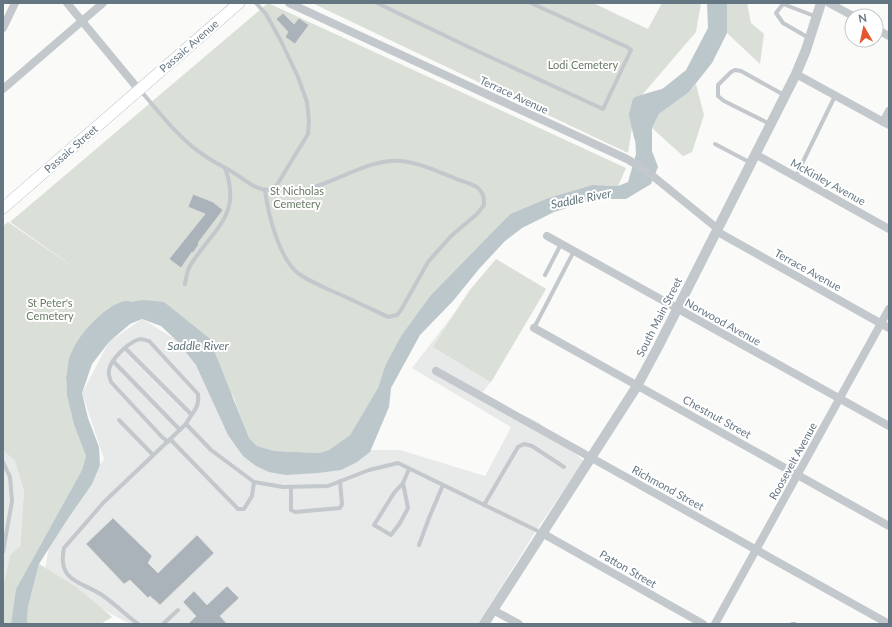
<svg xmlns="http://www.w3.org/2000/svg" width="892" height="627" viewBox="0 0 892 627" font-family="Lato,sans-serif">
  <style>
    .built { fill: #e8e9e9 }
    .green { fill: #dadfd7 }
    .water { fill: #bbc7cb }
    .lines { fill: none; stroke-linecap: round; stroke-linejoin: round }
    .river { stroke: #bbc7cb; stroke-width: 14 }
    .building { fill: #aab3b9; stroke: #dcdcda }
    .secondary-casing { stroke: #b3babf; stroke-width: 12 }
    .service { stroke: #c3c8cc; stroke-width: 4 }
    .minor { stroke: #c3c8cc; stroke-width: 8 }
    .tertiary { stroke: #c3c8cc; stroke-width: 10 }
    .secondary { stroke: #fff; stroke-width: 11 }
    .labels { text-anchor: middle; stroke-width: 4; stroke-linejoin: round; paint-order: stroke }
    .street-label { font-size: 11px; fill: #657683; stroke: #fff }
    .park-label { font-size: 11px; fill: #687a64; stroke: #fff }
    .water-label { font-size: 12px; font-style: italic; fill: #60757c; stroke: #fff }
  </style>
  <rect width="100%" height="100%" fill="#fafaf8"/>
  <g class="built">
    <path d="M496,259L546,289L491,382L480,395L538,422L584,461L539,526L478,624H130L43,578L49,548L104,459L82,393L109,342L142,319L188,347L294,471L366,450H400L485,476L511,427L412,368Z"/>
    <path d="M3,450L15,461L24,491L13,624H3Z"/>
  </g>
  <g class="green">
    <path d="M268,3L626,168L618,186L592,185L548,198L510,214L430,296L401,336L385,366L378,388L350,435L329,450L319,453L274,451L257,446L249,438L234,398L164,302L90,335L66,376L67,396L74,425L86,456L82,470L16,589L11,624H3V589L10,556L20,546L24,491L15,461L3,450V226L8,222L82,273L10,222Z"/>
    <path d="M312,3H593L648,29L662,3H701L696,32L636,102L628,153Z"/>
    <path d="M727,3H747L751,23L764,34L760,64L727,33Z"/>
    <path d="M696,84L704,115L692,152L683,156L652,128L659,114L689,92Z"/>
    <path d="M496,259L546,289L491,382L433,347L469,291Z"/>
    <path d="M39,564L76,587L112,617L101,624H27L28,607Z"/>
  </g>
  <path class="water" d="M707,3H727V33L712,63L689,92L659,114L652,128V151L658,167L651,184L626,199H596L554,212L522,228L505,241L479,269L453,301L420,335L391,388L389,407L370,452L357,462L341,470L318,473L286,475L269,472L256,466L243,456L228,435L196,365L177,341L161,326L142,319L130,324L109,342L92,364L82,393L88,418L99,447L100,465L92,484L67,520L39,564L28,607L27,624H11L16,589L82,470L86,456L74,425L67,396L66,376L90,335L124,303L144,300L164,302L209,338L249,438L257,446L274,451L319,453L329,450L350,435L378,388L385,366L401,336L430,296L510,214L548,198L592,185L618,186L628,182L636,154L635,135L637,116L645,103L686,70L708,28Z"/>
  <g class="lines">
    <g class="river">
      <path d="M641,137L636,115L639,103L666,95"/>
      <path d="M74,373C75,367 75,360 78,355C85,338 110,311 127,308"/>
    </g>
  </g>
  <g class="building">
    <path d="M283,13L294,24L299,18L309,25L295,44L285,37L288,32L276,19Z"/>
    <path d="M193,194L213,202L223,210L198,243L199,244L193,253L192,252L181,268L169,259L205,214L188,207Z"/>
    <path d="M113,518L152,556L148,563L158,573L197,535L214,553L160,605L150,596L148,598L130,580L124,584L86,544Z"/>
    <path d="M227,586L239,598L220,616L227,624H188L196,616L183,602L194,591L207,605Z"/>
  </g>
  <g class="lines">
    <g class="secondary-casing">
      <path id="secondary" d="M3,208L239,3"/>
    </g>
    <g class="service">
      <path d="M377,3L475,50L603,109L631,50L627,47L531,3"/>
      <path d="M809,38L783,23L776,13L783,4L817,17"/>
      <path d="M140,90C160,113 179,139 205,156C214,162 224,167 234,173C246,180 260,195 275,188L308,134L309,121L307,102L298,77L281,41L266,14L256,3"/>
      <path d="M770,124L724,101L718,96V85L731,72L735,70L741,71L784,95"/>
      <path d="M715,144L751,163"/>
      <path d="M796,176L835,96"/>
      <path d="M265,190C268,214 279,259 299,274C309,281 321,286 332,291C351,299 369,308 388,317L397,315L401,310L428,262L451,236L477,214L484,205C485,187 474,185 459,180C441,173 421,163 401,161C372,158 340,180 311,188C300,190 285,194 275,188"/>
      <path d="M545,275L561,244"/>
      <path d="M185,284C186,278 187,271 190,266C212,229 243,217 225,168"/>
      <path d="M534,328L574,251"/>
      <path d="M125,348L191,414"/>
      <path d="M113,361L180,430"/>
      <path d="M119,420L153,455"/>
      <path d="M170,439L238,509H244L252,496L254,482"/>
      <path d="M168,442L161,436L111,382C110,378 108,374 109,370C111,359 127,344 137,340C141,338 145,340 149,341L198,394C200,408 192,412 186,424"/>
      <path d="M3,462L10,477L12,501L3,552"/>
      <path d="M403,483L408,508L400,523L391,535L374,525L394,493L403,483L409,469"/>
      <path d="M291,487V510L295,512L340,508L342,504L340,481"/>
      <path d="M484,505L518,447L524,444L532,446L564,467"/>
      <path d="M419,545L429,518L443,485"/>
      <path d="M138,624C126,615 115,604 102,595C81,581 57,582 64,548L104,502L186,424L211,450L254,482L283,487L328,486L369,470L398,463L542,533"/>
      <path d="M163,624L178,610"/>
      <path d="M792,624H795"/>
    </g>
    <g class="minor">
      <path d="M67,3L139,90"/>
      <path d="M289,3L627,159L637,165L654,177L718,229"/>
      <path d="M829,3L853,16"/>
      <path d="M3,28L15,3"/>
      <path d="M876,29L889,36"/>
      <path d="M796,74L889,125"/>
      <path d="M3,89L103,3"/>
      <path d="M883,122L889,111"/>
      <path d="M755,154L889,229"/>
      <path d="M716,231L889,328"/>
      <path d="M547,236L889,426"/>
      <path d="M534,328L889,526"/>
      <path d="M436,371L889,624"/>
      <path d="M542,533L703,624"/>
      <path d="M493,610L519,624"/>
      <path d="M715,624L889,309"/>
    </g>
    <path class="tertiary" d="M484,624L637,386L658,347L796,74L806,50L821,3"/>
    <use href="#secondary" class="secondary"/>
  </g>
  <g class="labels">
    <g class="street-label">
      <text transform="translate(189 46) rotate(-41)" y="4">Passaic Avenue</text>
      <text transform="translate(514 95) rotate(25)" y="4">Terrace Avenue</text>
      <text transform="translate(71 149) rotate(-41)" y="4">Passaic Street</text>
      <text transform="translate(828 182) rotate(29)" y="4">McKinley Avenue</text>
      <text transform="translate(808 270) rotate(29)" y="4">Terrace Avenue</text>
      <text transform="translate(659 317) rotate(-63)" y="4">South Main Street</text>
      <text transform="translate(723 322) rotate(29)" y="4">Norwood Avenue</text>
      <text transform="translate(717 417) rotate(29)" y="4">Chestnut Street</text>
      <text transform="translate(793 461) rotate(-61)" y="4">Roosevelt Avenue</text>
      <text transform="translate(668 488) rotate(29)" y="4">Richmond Street</text>
      <text transform="translate(628 569) rotate(30)" y="4">Patton Street</text>
    </g>
    <g class="park-label">
      <text x="583" y="69">Lodi Cemetery</text>
      <text x="297" y="195">St Nicholas<tspan x="297" dy="13">Cemetery</tspan></text>
      <text x="50" y="307">St Peter's<tspan x="50" dy="13">Cemetery</tspan></text>
    </g>
    <g class="water-label">
      <text transform="translate(581 199) rotate(-11)" y="4">Saddle River</text>
      <text x="198" y="350">Saddle River</text>
    </g>
  </g>
  <rect width="892" height="627" fill="none" stroke="#657683" stroke-width="8"/>
  <g transform="translate(864 28) rotate(351)"><circle r="19" fill="#ffffff" stroke="#c1c8cd"/>
  <path d="M0-3L7 15L0 10L-7 15Z" fill="#e4572e"/>
  <text y="-6" font-size="11" font-weight="bold" text-anchor="middle" fill="#657683">N</text>
  </g>
</svg>
